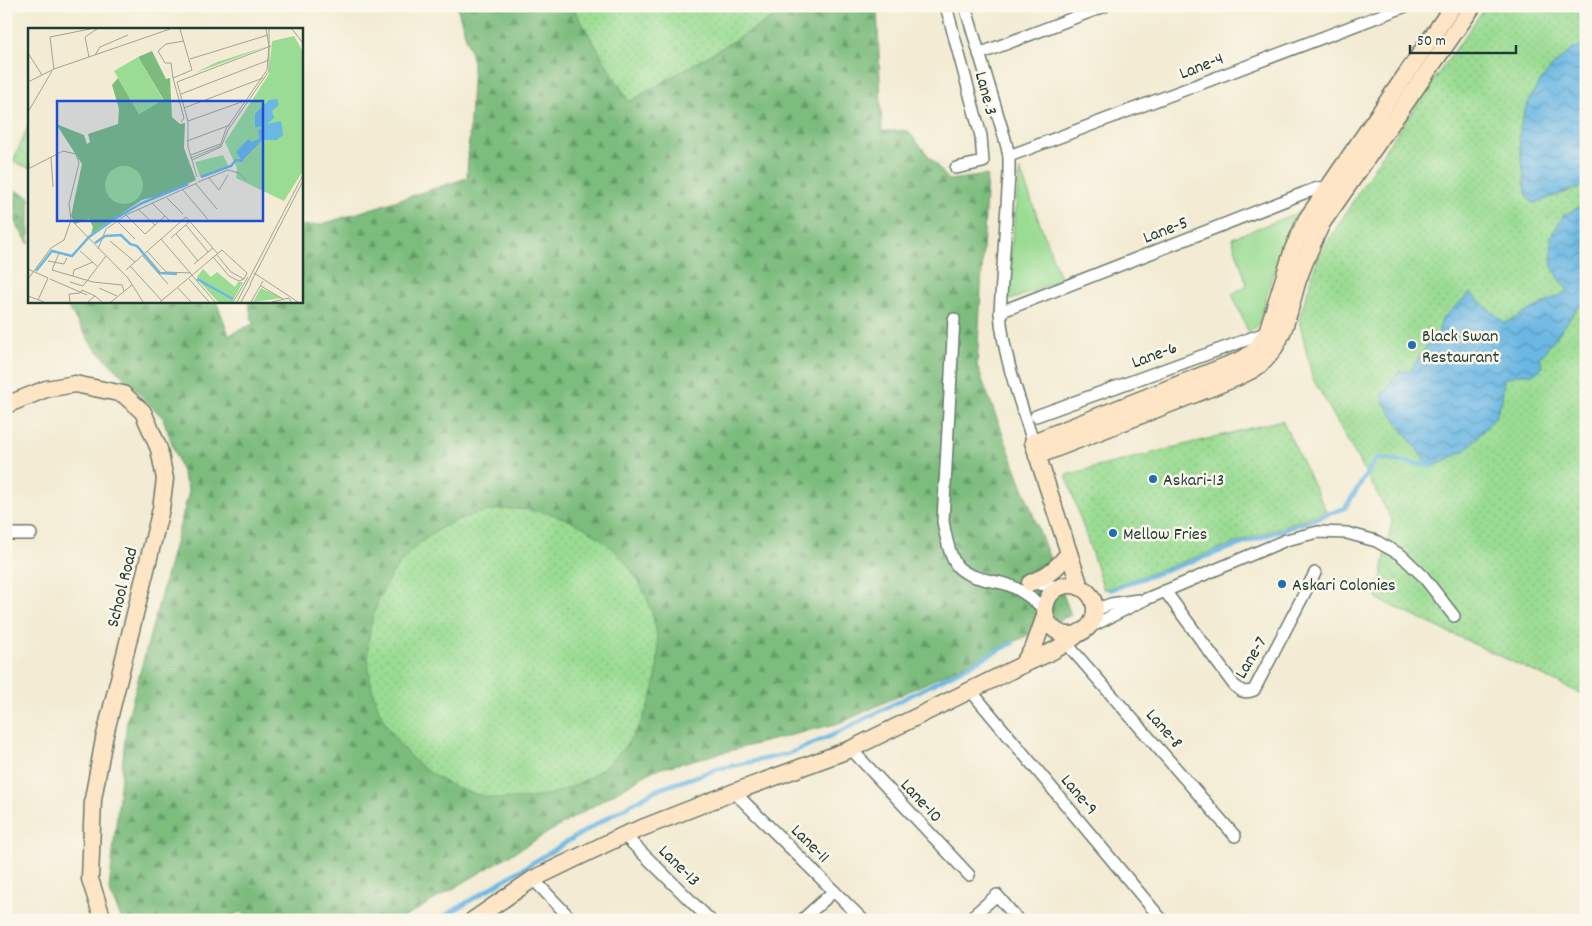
<svg xmlns="http://www.w3.org/2000/svg" width="1592" height="926" viewBox="0 0 1592 926" font-family="Dekko,sans-serif">
  <style>
    .grass { fill: #9adc93; stroke: #5c8c64 }
    .forest { fill: url(#forest-firs); stroke: #4d7c58 }
    .park { fill: url(#park-dots); stroke: #5c8c64 }
    .water { fill: url(#water-waves); stroke: #447a8c }
    .lines { fill: none; stroke-linecap: round; stroke-linejoin: round }
    .stream { stroke: #6ab7e4; stroke-width: 4.5 }
    .street-casing { stroke: #697a6c; stroke-width: 14 }
    .secondary-casing { stroke: #697a6c; stroke-width: 19 }
    .street { stroke: #fff; stroke-width: 11 }
    .secondary { stroke: #fee5c5; stroke-width: 16 }
    .poi-dot { fill: #1f6fb2; stroke: #fbf7ec; stroke-width: 2 }
    .labels { text-anchor: middle; stroke-width: 5; stroke-linejoin: round; paint-order: stroke }
    .street-label { font-size: 18px; fill: #1f3d34; stroke: #fbf7ec }
    .poi-label { font-size: 18px; fill: #1f3d34; stroke: #fbf7ec; text-anchor: start }
    .inset-river { fill: none; stroke: #6ab7e4; stroke-width: 2.5 }
    .inset-road { fill: none; stroke: #9ea593; stroke-width: 1 }
    .view { fill: #1d4ed8; fill-opacity: 0.15; stroke: #1d4ed8; stroke-width: 2.5 }
    .inset-edge { fill: none; stroke: #1f3d34; stroke-width: 2.5 }
  </style>
  <defs>
    <pattern id="forest-firs" width="22" height="20" patternUnits="userSpaceOnUse" patternTransform="scale(1.25)"><rect width="22" height="20" fill="#7bbc7d"/><path d="M5 1l3.5 6h-7zM16 11l3.5 6h-7z" fill="#649a67"/></pattern>
    <pattern id="park-dots" width="8" height="8" patternUnits="userSpaceOnUse" patternTransform="scale(1.25)"><rect width="8" height="8" fill="#9adc93"/><path d="M2 2h.1M6 6h.1" fill="none" stroke="#84be7f" stroke-width="1.8" stroke-linecap="round"/></pattern>
    <pattern id="water-waves" width="16" height="10" patternUnits="userSpaceOnUse" patternTransform="scale(1.25)"><rect width="16" height="10" fill="#6ab7e4"/><path d="M0 5q4-4 8 0t8 0" fill="none" stroke="#5796ba"/></pattern>
  </defs>
  <rect width="100%" height="100%" fill="#fbf7ec"/>
  <filter id="ink" filterUnits="userSpaceOnUse"><feTurbulence type="fractalNoise" baseFrequency=".02" numOctaves="2"/><feDisplacementMap in="SourceGraphic" scale="10" xChannelSelector="R" yChannelSelector="G"/><feConvolveMatrix kernelMatrix="1 2 1 2 8 2 1 2 1" color-interpolation-filters="sRGB"/></filter>
  <filter id="wash" filterUnits="userSpaceOnUse"><feTurbulence type="fractalNoise" baseFrequency=".0096" numOctaves="4" result="noise"/><feDisplacementMap in="SourceGraphic" scale="20" xChannelSelector="R" yChannelSelector="G"/><feGaussianBlur stdDeviation="1.12" result="paint"/><feColorMatrix in="noise" values="0 0 0 0 0 0 0 0 0 0 0 0 0 0 0 0 0 1.4 0 .05"/><feComposite in="paint" operator="in"/></filter>
  <g filter="url(#wash)">
    <rect width="100%" height="100%" fill="#f3ebd3"/>
    <g class="grass">
      <path d="M1020,170L1061,280L1011,300L1007,298L1006,293Z"/>
      <path d="M1305,210L1292,233L1272,276L1259,323L1254,330L1248,331L1232,294L1247,285L1232,238Z"/>
    </g>
    <g class="forest">
      <path d="M457,6H572L629,102L793,6H877L882,131H908L949,180L987,175L977,366L1071,615L843,722L654,770L400,920H246L241,912L222,920H122L109,890L127,720L189,492L163,418L92,345L64,301H216L229,335L253,324L248,301H301V226L320,225L467,178L473,62Z"/>
      <path d="M6,187L29,196V244L6,208Z"/>
    </g>
    <g class="park">
      <path d="M572,6H793L629,102Z"/>
      <path d="M1486,6H1586V696L1377,599L1392,520L1312,377L1299,319L1318,257L1387,147Z"/>
      <path d="M29,124V168L13,161Z"/>
      <path d="M1282,420L1326,511L1104,590L1066,475Z"/>
      <circle cx="513" cy="654" r="145"/>
    </g>
    <g class="water">
      <path d="M1586,43V185L1535,203C1524,199 1525,186 1524,176C1522,161 1518,145 1520,130C1524,97 1555,54 1586,43Z"/>
      <path d="M1586,204V309L1581,304L1540,358L1543,367L1534,374H1519L1504,379L1502,399L1496,416L1466,450L1430,468L1385,405L1382,395L1399,371H1409L1412,368L1430,341L1438,334L1442,319L1470,293L1505,323L1568,291L1552,267L1551,236L1564,215Z"/>
    </g>
    <g class="lines">
      <g class="stream">
        <path d="M1110,590L1345,508L1377,458L1432,466"/>
        <path d="M438,920L600,822L656,790L718,769L788,754L833,735L1013,643"/>
      </g>
    </g>
  </g>
  <g filter="url(#ink)">
    <g class="lines">
      <g class="street-casing">
        <g id="street">
          <path d="M946,6L981,136L983,162L956,168"/>
          <path d="M965,6L1005,139L1009,156V175L1000,312C1003,357 1020,400 1033,442"/>
          <path d="M979,54L1105,6"/>
          <path d="M1009,156L1406,6"/>
          <path d="M1000,312L1304,193L1318,188L1332,187"/>
          <path d="M954,319L943,521C945,533 950,560 959,568C971,579 991,580 1006,584C1021,589 1033,599 1044,609"/>
          <path d="M1036,416L1268,332"/>
          <path d="M6,534H31"/>
          <path d="M1032,583L1060,587"/>
          <path d="M1165,591L1234,685C1241,691 1244,694 1254,690L1315,573"/>
          <path d="M1095,610L1111,604L1138,600"/>
          <path d="M1086,629L1144,600L1286,540L1318,532L1347,533L1376,541L1401,555L1423,576L1454,616"/>
          <path d="M1067,644L1235,836"/>
          <path d="M971,691L1162,920"/>
          <path d="M851,749L969,875"/>
          <path d="M734,792L863,920"/>
          <path d="M624,835L710,920"/>
          <path d="M533,879L572,920"/>
          <path d="M802,920L834,891"/>
          <path d="M968,920L997,895L1018,920"/>
        </g>
      </g>
      <g class="secondary-casing">
        <g id="secondary">
          <path d="M6,405L46,389L75,384L123,394L143,412L159,449L165,479L161,509L104,739L93,799L90,879L103,920"/>
          <path d="M1037,456L1236,378C1246,373 1257,369 1265,360C1285,340 1290,306 1298,280C1305,260 1313,242 1322,223L1473,6"/>
          <path d="M1030,583C1049,575 1056,569 1069,553"/>
          <circle cx="1070" cy="610" r="25"/>
          <path d="M1080,587L1033,442L1243,359L1257,349L1267,332L1293,249L1306,220L1453,6"/>
          <path d="M1022,665L1034,647L1045,616"/>
          <path d="M473,920L533,879L624,835L734,792L851,749L1022,665C1043,656 1063,648 1080,632"/>
        </g>
      </g>
      <use href="#street" class="street"/>
      <use href="#secondary" class="secondary"/>
    </g>
  </g>
  <g class="poi-dot">
    <circle cx="1412" cy="345" r="5"/>
    <circle cx="1153" cy="479" r="5"/>
    <circle cx="1113" cy="533" r="5"/>
    <circle cx="1282" cy="584" r="5"/>
  </g>
  <g class="labels">
    <g class="street-label">
      <text transform="translate(1201 65) rotate(-21)" y="6">Lane-4</text>
      <text transform="translate(987 93) rotate(75)" y="6">Lane 3</text>
      <text transform="translate(1165 229) rotate(-21)" y="6">Lane-5</text>
      <text transform="translate(1154 354) rotate(-20)" y="6">Lane-6</text>
      <text transform="translate(121 587) rotate(-76)" y="6">School Road</text>
      <text transform="translate(1250 657) rotate(-59)" y="6">Lane-7</text>
      <text transform="translate(1165 728) rotate(49)" y="6">Lane-8</text>
      <text transform="translate(1080 794) rotate(50)" y="6">Lane-9</text>
      <text transform="translate(922 800) rotate(47)" y="6">Lane-10</text>
      <text transform="translate(811 843) rotate(45)" y="6">Lane-11</text>
      <text transform="translate(680 865) rotate(45)" y="6">Lane-13</text>
    </g>
    <g class="poi-label">
      <text x="1422" y="341">Black Swan<tspan x="1422" dy="21">Restaurant</tspan></text>
      <text x="1163" y="485">Askari-13</text>
      <text x="1123" y="539">Mellow Fries</text>
      <text x="1292" y="590">Askari Colonies</text>
    </g>
  </g>
  <g transform="translate(28 28)">
    <rect width="275" height="275" fill="#f3ebd3"/>
    <path d="M240,18L167,45L189,34Z" fill="#9adc93"/>
    <path d="M124,23L138,51L142,50L144,89L152,96L157,95L156,120L168,152L138,166L114,172L63,206L65,199L61,191L47,196L43,188L54,136L28,96L56,107L59,116L62,114L60,106L90,96L91,81L84,57L90,50L111,86L135,71L110,29Z" fill="#7bbc7d"/>
    <path d="M266,8L275,24V143L256,173L208,150L209,140L197,114L241,46L244,13ZM110,29L135,72L111,86L86,43ZM195,127L201,139L172,149L167,134ZM77 157a19 19 0 1 1 38 0a19 19 0 1 1-38 0ZM175,241L183,249L189,244L207,259L210,254H215L204,274H190L172,254L169,249ZM233,260L254,270L225,274Z" fill="#9adc93"/>
    <path d="M249,71L251,77L244,83L246,90L239,96L253,93L255,107L249,112H234L214,133L208,124L220,111L224,114L232,110L230,103L237,98L227,99V86L241,72Z" fill="#6ab7e4"/>
    <path class="inset-river" d="M173,149L203,138L208,132L215,133M67,215L77,208L93,207L102,216L109,218L132,245L149,246M8,243L24,223L44,228L61,209L85,192L114,175L160,156M169,251L205,271"/>
    <path class="inset-road" d="M152,1L164,42L145,50L156,90L153,94M264,1L275,15M0,25L14,47M67,27L72,19L100,7M61,29L57,9L69,1M162,31L240,7M26,41L22,9L62,1M145,50L143,35H137L130,23L138,16L156,13M0,54L26,41L142,1M153,66L241,32M156,80L235,50M0,84L24,43M160,93L219,72M159,113L202,97M153,114L152,143L165,152M0,124L1,140M163,127L192,116M23,129L25,159M163,130L192,118L198,101L239,42L241,18L238,1M164,132L193,119L200,102L241,43V1M0,141L35,123L48,126L51,135L41,176L43,192L100,250L115,274M169,149L160,119V93L149,54L243,18M180,149L191,162L200,147M170,154L200,142L211,145L218,152M168,156L189,181M155,162L182,194M139,170L155,186M124,175L143,194M110,181L127,197M98,187L117,206L137,188M89,193L107,211M158,197L180,224M148,206L170,233M143,210L162,193M133,211L187,274M82,213L107,234M70,221L78,201L98,187L169,155M52,223L69,238M119,223L138,244L163,245M31,225L24,242L65,254L94,257L96,263M114,227L140,256M189,227L203,244L216,251M20,233L36,236L39,230M166,236L185,220M102,238L134,273M0,241L20,250L10,272M98,242L158,189L190,226M226,245L270,274M45,248L46,242L65,234M0,251L23,220L36,212L43,192M22,251L59,267M161,251L181,274M42,254L55,258L78,228M222,256L275,153M233,258L255,271M71,260L89,268M150,260L163,274M0,268L16,274M42,274L41,266L52,265L54,262L67,268M60,274L67,268L74,274M83,274L104,257M132,274L194,222L219,245L216,251L211,253L201,248L186,230M205,274L220,249M209,274L275,147M213,274L223,256M223,274L235,253M244,274L261,270L263,274"/>
    <path class="view" d="M29,73H235V193H29Z"/>
    <rect width="275" height="275" class="inset-edge"/>
  </g>
  <rect width="1592" height="926" fill="none" stroke="#fbf7ec" stroke-width="25"/>
  <path d="M1410 45v8h106v-8" fill="none" stroke="#1f3d34" stroke-width="2.5"/>
  <text x="1417" y="45" font-size="15" fill="#1f3d34" stroke="#fbf7ec" stroke-width="4" paint-order="stroke">50 m</text>
</svg>
